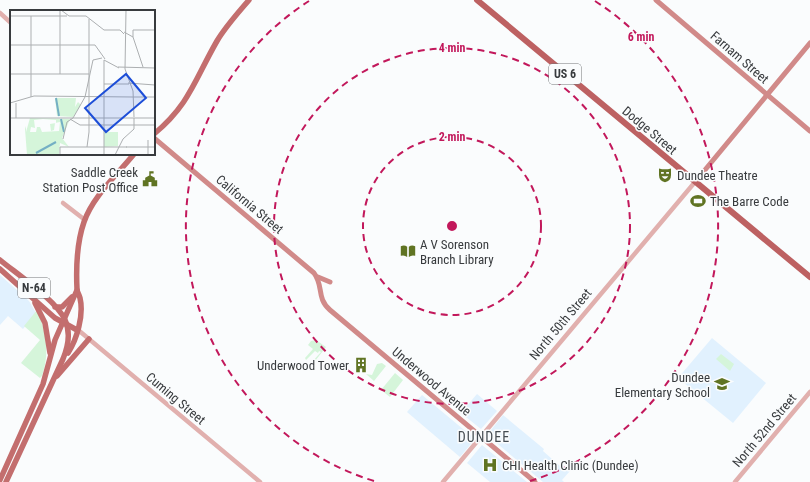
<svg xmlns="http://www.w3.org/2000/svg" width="810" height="482" viewBox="0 0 810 482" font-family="'Roboto Condensed',sans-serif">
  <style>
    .built { fill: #e1f1fe }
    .green { fill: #d5f5da }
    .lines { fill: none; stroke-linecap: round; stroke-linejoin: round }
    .tertiary { stroke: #e1b0ae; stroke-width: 4.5 }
    .secondary { stroke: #d18a89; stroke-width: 5 }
    .primary { stroke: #c36e6e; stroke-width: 5.5 }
    .trunk { stroke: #bd6162; stroke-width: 6 }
    .ring { fill: none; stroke: #c2185b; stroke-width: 2; stroke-dasharray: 7 5 }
    .labels { text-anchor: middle; stroke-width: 3; stroke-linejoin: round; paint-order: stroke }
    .shield { fill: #fafcfd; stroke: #727577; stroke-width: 1 }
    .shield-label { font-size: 12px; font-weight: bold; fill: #383b3e }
    .street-label { font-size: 13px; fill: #383b3e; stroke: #fafcfd }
    .poi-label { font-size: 13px; fill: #383b3e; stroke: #fafcfd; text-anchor: start }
    .neighbourhood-label { font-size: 14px; letter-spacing: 1px; fill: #454c52; stroke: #fafcfd }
    .inset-river { fill: none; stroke: #74afc4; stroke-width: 2 }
    .inset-road { fill: none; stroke: #acafb1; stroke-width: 1 }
    .view { fill: #1d4ed8; fill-opacity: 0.15; stroke: #1d4ed8; stroke-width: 2 }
    .inset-edge { fill: none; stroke: #383b3e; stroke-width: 2 }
    .centre { fill: #c2185b; stroke: #fafcfd; stroke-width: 2 }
    .ring-label { font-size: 12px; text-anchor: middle; font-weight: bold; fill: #c2185b; stroke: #fafcfd; stroke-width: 3; stroke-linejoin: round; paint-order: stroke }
  </style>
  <rect width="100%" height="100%" fill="#fafcfd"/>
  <g class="built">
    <path d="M0,275L29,301L36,313L23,329L8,316L0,325Z"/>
    <path d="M712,338L766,383L733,423L678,378Z"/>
    <path d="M477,394L497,411L481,429L461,413Z"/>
    <path d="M422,395L475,439L460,457L407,412Z"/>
    <path d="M503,415L544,449L543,451L560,466L562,464L570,471L562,480L564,482H543L487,435Z"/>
    <path d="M482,445L527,482H490L467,463Z"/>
  </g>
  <g class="green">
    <path d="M37,310C46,331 50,354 42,376L40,378L21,363L40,340L24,326Z"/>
    <path d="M316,340L326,347L312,365L311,363L321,352L319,351L318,353L315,351L306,360L305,358L313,349L308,345L311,341Z"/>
    <path d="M721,354L734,364L730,371L716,359Z"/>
    <path d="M382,363L386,366L374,381L366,374L372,375L377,364Z"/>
    <path d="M395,373L403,380L390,397L381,390Z"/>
  </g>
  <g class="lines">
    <g class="tertiary">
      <path d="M0,13L11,23"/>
      <path d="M63,203L85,220"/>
      <path d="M77,329L260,482"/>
      <path d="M443,482L695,182"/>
      <path d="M735,482L810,392"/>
    </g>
    <g class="secondary">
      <path d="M656,0L810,131"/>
      <path d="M154,138L314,273C324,286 316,298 330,310L535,482"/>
      <path d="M695,182L810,43"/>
      <path d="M318,277L330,282"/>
    </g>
    <g class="primary">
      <path d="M154,134C190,104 195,79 217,41C226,26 238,13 249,0"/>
      <path d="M0,260C17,274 57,301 65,320C71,333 68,347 63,359L6,482"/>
      <path d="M0,269L55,318L77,330"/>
      <path d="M35,303L45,323L50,353"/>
      <path d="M55,307H62L72,297"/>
      <path d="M68,353C77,339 84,315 80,298C79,294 77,292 77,289C76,268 77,242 84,222C93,196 117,175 134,154"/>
      <path d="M57,376L89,339"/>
      <path d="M0,480L43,384L55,340L77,290"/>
    </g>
    <path class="trunk" d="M477,0L810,277"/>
  </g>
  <g class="ring">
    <circle cx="452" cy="226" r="89"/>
    <circle cx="452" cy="226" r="178"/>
    <path d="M374 481A267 267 0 0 1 309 1M595 1A267 267 0 0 1 530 481"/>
  </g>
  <defs>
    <g id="theatre-bare" transform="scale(1.2)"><path d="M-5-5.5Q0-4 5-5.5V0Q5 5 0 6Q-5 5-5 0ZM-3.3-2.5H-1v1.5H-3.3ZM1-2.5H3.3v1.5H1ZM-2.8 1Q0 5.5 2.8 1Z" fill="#607423" stroke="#fafcfd" stroke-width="2.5" paint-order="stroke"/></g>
    <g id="civic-bare" transform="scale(1.2)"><path d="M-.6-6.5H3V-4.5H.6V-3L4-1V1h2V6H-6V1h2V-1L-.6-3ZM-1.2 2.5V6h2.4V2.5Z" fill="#607423" stroke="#fafcfd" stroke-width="2.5" paint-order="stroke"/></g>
    <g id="stadium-bare" transform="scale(1.2)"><path d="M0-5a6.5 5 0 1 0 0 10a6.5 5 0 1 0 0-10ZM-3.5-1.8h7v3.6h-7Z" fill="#607423" stroke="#fafcfd" stroke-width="2.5" paint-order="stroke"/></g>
    <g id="library-bare" transform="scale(1.2)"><path d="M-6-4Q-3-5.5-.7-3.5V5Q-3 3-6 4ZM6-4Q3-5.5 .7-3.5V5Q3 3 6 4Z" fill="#607423" stroke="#fafcfd" stroke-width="2.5" paint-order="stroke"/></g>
    <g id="building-bare" transform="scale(1.2)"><path d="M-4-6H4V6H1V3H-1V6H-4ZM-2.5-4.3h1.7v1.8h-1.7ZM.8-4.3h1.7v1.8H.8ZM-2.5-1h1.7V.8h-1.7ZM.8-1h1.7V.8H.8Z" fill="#607423" stroke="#fafcfd" stroke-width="2.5" paint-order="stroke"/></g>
    <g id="school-bare" transform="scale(1.2)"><path d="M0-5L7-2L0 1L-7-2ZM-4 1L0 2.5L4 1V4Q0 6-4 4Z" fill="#607423" stroke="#fafcfd" stroke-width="2.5" paint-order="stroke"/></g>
    <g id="hospital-bare" transform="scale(1.2)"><path d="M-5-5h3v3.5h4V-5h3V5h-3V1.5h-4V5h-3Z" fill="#607423" stroke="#fafcfd" stroke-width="2.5" paint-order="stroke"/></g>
  </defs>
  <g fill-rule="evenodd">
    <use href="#theatre-bare" x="665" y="175"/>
    <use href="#civic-bare" x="150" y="179"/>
    <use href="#stadium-bare" x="698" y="201"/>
    <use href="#library-bare" x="408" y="251"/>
    <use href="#building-bare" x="361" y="365"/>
    <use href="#school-bare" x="722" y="384"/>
    <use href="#hospital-bare" x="490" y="465"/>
  </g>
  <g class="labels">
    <g class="shield">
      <rect x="549" y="64" width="32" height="20" rx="3"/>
      <rect x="18" y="278" width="32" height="20" rx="3"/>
    </g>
    <g class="shield-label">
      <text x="565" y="78">US 6</text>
      <text x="34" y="292">N-64</text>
    </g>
    <g class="street-label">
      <text transform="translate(740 57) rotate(41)" y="5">Farnam Street</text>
      <text transform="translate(650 130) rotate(40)" y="5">Dodge Street</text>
      <text transform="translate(250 204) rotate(40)" y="5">California Street</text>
      <text transform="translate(560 324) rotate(-50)" y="5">North 50th Street</text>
      <text transform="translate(432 381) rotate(40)" y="5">Underwood Avenue</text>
      <text transform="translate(176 398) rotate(40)" y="5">Cuming Street</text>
      <text transform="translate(764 430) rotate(-50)" y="5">North 52nd Street</text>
    </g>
    <g class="poi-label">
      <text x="138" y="177" text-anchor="end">Saddle Creek<tspan x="138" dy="15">Station Post Office</tspan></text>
      <text x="677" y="180">Dundee Theatre</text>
      <text x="710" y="206">The Barre Code</text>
      <text x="420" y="249">A V Sorenson<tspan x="420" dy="15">Branch Library</tspan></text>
      <text x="349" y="370" text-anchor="end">Underwood Tower</text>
      <text x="710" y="382" text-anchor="end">Dundee<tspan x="710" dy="15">Elementary School</tspan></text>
      <text x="502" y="470">CHI Health Clinic (Dundee)</text>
    </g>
    <g class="neighbourhood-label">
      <text x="484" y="442">DUNDEE</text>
    </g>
  </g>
  <g transform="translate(10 10)">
    <rect width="145" height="145" fill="#fafcfd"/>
    <path d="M45,88H66L65,97L68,92L71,95L63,107L47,106ZM20,108L60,109L52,128L59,137L50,133L49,145H17L15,119L16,116V122ZM33,109L46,110V113L40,114L41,121L44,120L45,113L50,112L49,121L32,122L30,117H27L26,122H20L21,117L25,118L24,110ZM94,122H108V136L94,137Z" fill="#d5f5da" fill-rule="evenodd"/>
    <path class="inset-river" d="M46,88L49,106M51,109L54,122M26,143L46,132"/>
    <path class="inset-road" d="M51,0L59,6H76L94,20H110L114,24M116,0L115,59L123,81L124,107M0,6H57M21,6V87M114,22L123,27V20H145M123,27L133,57M0,35H85L95,49M94,50L109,58M108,57L145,58M0,64H79M50,64V0M118,73L145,75M94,74H119M123,87H145M0,93L24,86L123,87M0,108H145M6,108V93M94,108V50M94,108V145M60,109L70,115H145M53,129L57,112L63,108L75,87L83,50L92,48M138,130V145M77,137L79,122V9M116,137H145M50,145V137H117M105,145L113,129L124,119V108"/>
    <path class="view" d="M116,64L136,88L96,122L75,98Z"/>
    <rect width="145" height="145" class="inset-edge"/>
  </g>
  <circle cx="452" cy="226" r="6" class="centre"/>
  <g class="ring-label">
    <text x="641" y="41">6 min</text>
    <text x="452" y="52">4 min</text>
    <text x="452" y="141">2 min</text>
  </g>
</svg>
